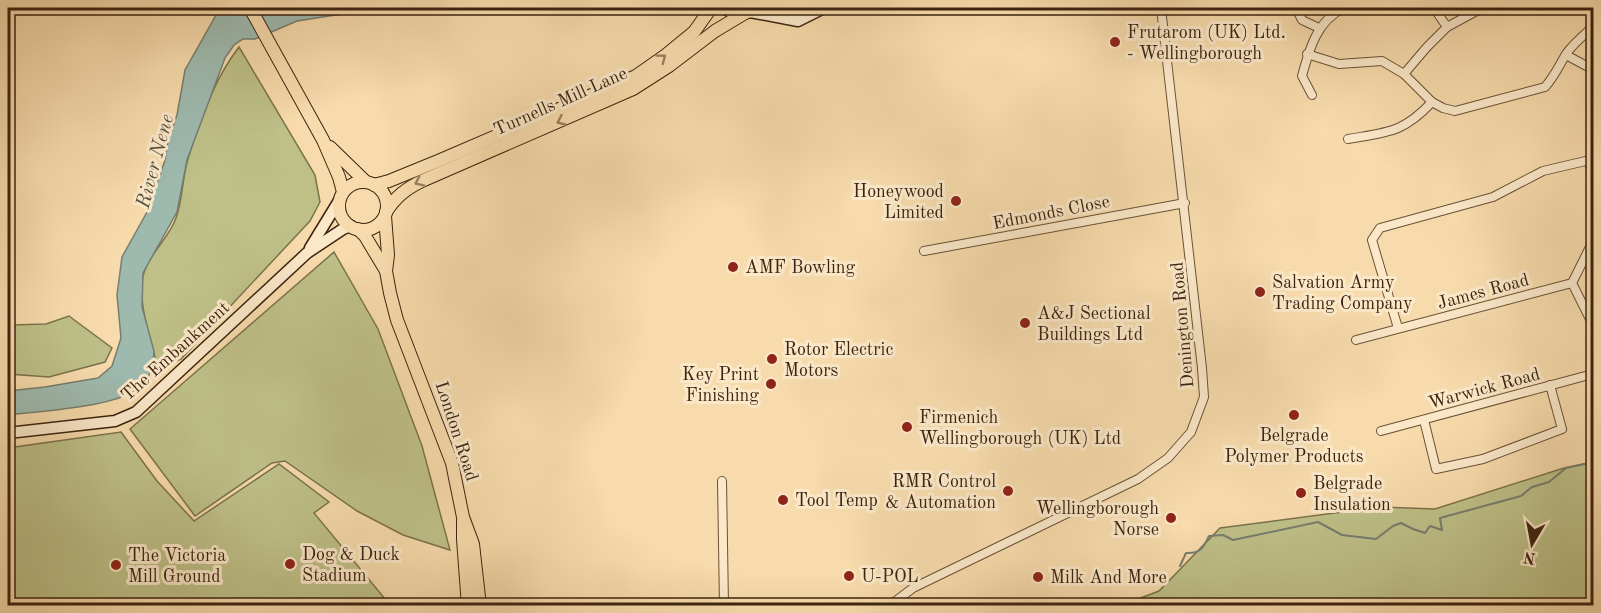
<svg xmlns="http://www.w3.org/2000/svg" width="1601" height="613" viewBox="0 0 1601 613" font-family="'Old Standard TT',serif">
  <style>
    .green { fill: #bec088; stroke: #7d724c; stroke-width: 1.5 }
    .water { fill: #9ebaaf; stroke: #777e6f; stroke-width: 1.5 }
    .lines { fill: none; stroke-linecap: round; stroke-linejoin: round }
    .stream { stroke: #777e6f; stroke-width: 2 }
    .minor-casing { stroke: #6b5136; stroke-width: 10 }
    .secondary-casing { stroke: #3c230f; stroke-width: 13 }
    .primary-casing { stroke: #3c230f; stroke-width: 14 }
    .trunk-casing { stroke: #3c230f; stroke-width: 14 }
    .minor { stroke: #fae8c9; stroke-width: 8 }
    .secondary { stroke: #fae8c9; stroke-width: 10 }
    .primary { stroke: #f7dbac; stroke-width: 12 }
    .trunk { stroke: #f7dbac; stroke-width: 12 }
    .oneway { stroke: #9a7f5e }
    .poi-dot { fill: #8f2418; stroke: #fae8c9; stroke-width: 2 }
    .labels { text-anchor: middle; stroke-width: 6; stroke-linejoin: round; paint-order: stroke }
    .poi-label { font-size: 18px; fill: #3c230f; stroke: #fae8c9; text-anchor: start }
    .street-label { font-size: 18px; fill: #3c230f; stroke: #fae8c9 }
    .water-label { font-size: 20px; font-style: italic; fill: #59503f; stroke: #fae8c9 }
  </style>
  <rect width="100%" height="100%" fill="#f7dbac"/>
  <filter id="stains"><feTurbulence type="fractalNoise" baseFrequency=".00333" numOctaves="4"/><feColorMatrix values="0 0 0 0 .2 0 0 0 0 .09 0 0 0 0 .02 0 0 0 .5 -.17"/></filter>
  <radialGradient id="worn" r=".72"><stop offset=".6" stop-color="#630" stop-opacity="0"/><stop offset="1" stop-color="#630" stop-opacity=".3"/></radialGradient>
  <g class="green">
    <path d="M239,47L315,175L320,202L310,221L181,359L158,368C151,340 140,311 142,283C144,257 168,241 176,218C183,199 182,178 188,159C199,121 215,78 239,47Z"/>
    <path d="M334,252L378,329L422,446L450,550L403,535L357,511L285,461L272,463L195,516L130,429Z"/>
    <path d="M69,316L112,348L105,362L49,377L8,374V323L11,325L46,324Z"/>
    <path d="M121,432L157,481L194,521L279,464L329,502L314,513L390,605H8V448Z"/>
    <path d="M1593,462V580L1585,605H1122L1159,591L1220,528L1380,507L1435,509L1564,468Z"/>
  </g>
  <path class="water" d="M220,8H369L355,12L297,21L255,39H243L234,45L225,58L187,160L177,212L143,273L142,307L154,351C154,362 150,378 142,386C121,407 39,411 8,415V391L45,387L98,378L112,366L121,338L117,295L122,257L147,212L165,160L168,140L177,115L185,70Z"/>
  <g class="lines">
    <path class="stream" d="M1180,566L1186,553C1200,554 1204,547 1209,536L1223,535L1233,540L1318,522L1342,535L1376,539L1393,526L1401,523L1413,529L1425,533L1430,526L1442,530L1440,518L1521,496L1532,487L1549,482L1566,468L1594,462"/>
    <g class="minor-casing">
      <g id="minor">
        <path d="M1296,8L1302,20L1319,28"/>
        <path d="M1434,8L1447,27L1482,8"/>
        <path d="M1307,54L1339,64L1382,61L1404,74L1432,102L1443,108L1455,111L1545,87C1554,77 1559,66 1566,54C1574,43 1584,35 1594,26"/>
        <path d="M1566,55L1594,70"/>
        <path d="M1404,74L1427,47L1447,27"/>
        <path d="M1312,95L1302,76C1309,50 1317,20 1344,8"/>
        <path d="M1348,139C1388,132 1403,133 1432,102"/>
        <path d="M1588,160L1594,179"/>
        <path d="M924,251L1185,203"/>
        <path d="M1572,283L1594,239"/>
        <path d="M1398,328L1372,240L1380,228L1493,197L1543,171L1594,159"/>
        <path d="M1356,340L1572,283L1594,327"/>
        <path d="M1424,420L1436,469L1483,459L1562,429L1550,385"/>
        <path d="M1381,431L1589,375L1594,369"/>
        <path d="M722,481L724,606"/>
        <path d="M889,606L913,588L1138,479L1168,458L1191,432L1204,397L1202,368L1161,8"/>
      </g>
    </g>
    <g class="secondary-casing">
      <g id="secondary">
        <path d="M781,8L800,12L810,8"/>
        <path d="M750,12L798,21L824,8"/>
        <path d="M310,248L340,199"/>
        <path d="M8,433L115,421L136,412L307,253L343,229L351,226"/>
      </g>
    </g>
    <g class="primary-casing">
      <g id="primary">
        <path d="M385,216L388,255L386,271L390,293L397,320L452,463L463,517L473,544L480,606"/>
        <path d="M358,229L365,236L386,271"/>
        <path d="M463,521V539L468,606"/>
      </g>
    </g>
    <g class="trunk-casing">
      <g id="trunk">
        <path d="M250,8L323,140L339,177L343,192"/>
        <path d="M725,8C736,16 747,14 759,8"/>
        <path d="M330,147L366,182"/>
        <circle cx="363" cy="206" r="24"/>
        <path d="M374,185L389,181L438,161L636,76L666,55L694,32L711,8"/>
        <path d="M386,212C396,196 407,188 424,180L633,89L669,66L715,31L745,13"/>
      </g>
    </g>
    <use href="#minor" class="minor"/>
    <use href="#secondary" class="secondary"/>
    <use href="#primary" class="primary"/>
    <use href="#trunk" class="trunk"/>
  </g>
  <defs><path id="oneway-chevron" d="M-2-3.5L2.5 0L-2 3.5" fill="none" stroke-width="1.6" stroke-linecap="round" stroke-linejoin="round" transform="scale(1.5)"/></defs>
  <g class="oneway">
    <use href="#oneway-chevron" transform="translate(662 58) rotate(-37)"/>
    <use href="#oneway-chevron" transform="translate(561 121) rotate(156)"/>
    <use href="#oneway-chevron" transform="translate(419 182) rotate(154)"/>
  </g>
  <g class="poi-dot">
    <circle cx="1115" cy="42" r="6"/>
    <circle cx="956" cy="201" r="6"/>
    <circle cx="733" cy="267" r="6"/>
    <circle cx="1260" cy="292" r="6"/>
    <circle cx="1025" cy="323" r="6"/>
    <circle cx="772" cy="359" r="6"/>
    <circle cx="771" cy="384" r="6"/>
    <circle cx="1294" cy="415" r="6"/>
    <circle cx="907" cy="427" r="6"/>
    <circle cx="1008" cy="491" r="6"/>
    <circle cx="1301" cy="493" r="6"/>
    <circle cx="783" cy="500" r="6"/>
    <circle cx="1171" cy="518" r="6"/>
    <circle cx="290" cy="564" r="6"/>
    <circle cx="116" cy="565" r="6"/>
    <circle cx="849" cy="576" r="6"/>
    <circle cx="1038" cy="577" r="6"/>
  </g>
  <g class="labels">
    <g class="poi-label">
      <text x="1127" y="38">Frutarom (UK) Ltd.<tspan x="1127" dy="21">- Wellingborough</tspan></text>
      <text x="944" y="197" text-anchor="end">Honeywood<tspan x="944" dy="21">Limited</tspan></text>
      <text x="745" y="273">AMF Bowling</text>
      <text x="1272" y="288">Salvation Army<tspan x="1272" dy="21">Trading Company</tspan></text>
      <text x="1037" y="319">A&amp;J Sectional<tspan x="1037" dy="21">Buildings Ltd</tspan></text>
      <text x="784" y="355">Rotor Electric<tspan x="784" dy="21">Motors</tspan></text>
      <text x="759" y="380" text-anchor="end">Key Print<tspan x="759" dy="21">Finishing</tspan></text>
      <text x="919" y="423">Firmenich<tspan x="919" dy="21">Wellingborough (UK) Ltd</tspan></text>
      <text x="1294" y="441" text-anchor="middle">Belgrade<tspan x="1294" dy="21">Polymer Products</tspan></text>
      <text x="996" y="487" text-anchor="end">RMR Control<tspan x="996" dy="21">&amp; Automation</tspan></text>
      <text x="1313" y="489">Belgrade<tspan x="1313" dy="21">Insulation</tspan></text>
      <text x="795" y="506">Tool Temp</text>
      <text x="1159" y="514" text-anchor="end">Wellingborough<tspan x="1159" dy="21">Norse</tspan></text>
      <text x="302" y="560">Dog &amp; Duck<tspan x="302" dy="21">Stadium</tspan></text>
      <text x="128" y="561">The Victoria<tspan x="128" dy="21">Mill Ground</tspan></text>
      <text x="861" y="582">U-POL</text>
      <text x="1050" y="583">Milk And More</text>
    </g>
    <g class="street-label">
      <text transform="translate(560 101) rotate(-24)" y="6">Turnells Mill Lane</text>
      <text transform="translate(1051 212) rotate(-11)" y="6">Edmonds Close</text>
      <text transform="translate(1483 291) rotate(-15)" y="6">James Road</text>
      <text transform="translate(1182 325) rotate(-95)" y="6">Denington Road</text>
      <text transform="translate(175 351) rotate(-42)" y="6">The Embankment</text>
      <text transform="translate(1484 388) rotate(-15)" y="6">Warwick Road</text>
      <text transform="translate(457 431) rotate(72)" y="6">London Road</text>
    </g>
    <g class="water-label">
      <text transform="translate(154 161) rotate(-75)" y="7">River Nene</text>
    </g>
  </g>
  <rect width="1601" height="613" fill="none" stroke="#f7dbac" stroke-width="30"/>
  <rect x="9" y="9" width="1583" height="595" fill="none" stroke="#3c230f" stroke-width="3"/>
  <rect x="15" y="15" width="1571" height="583" fill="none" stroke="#3c230f" stroke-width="1.5"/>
  <g transform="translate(1532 544) rotate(190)" stroke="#fae8c9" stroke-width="4.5" paint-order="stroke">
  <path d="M0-4.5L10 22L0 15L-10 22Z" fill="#3c230f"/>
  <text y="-9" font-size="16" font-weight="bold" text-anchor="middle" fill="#3c230f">N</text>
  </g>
  <rect width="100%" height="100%" filter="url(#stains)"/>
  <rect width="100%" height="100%" fill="url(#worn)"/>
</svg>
